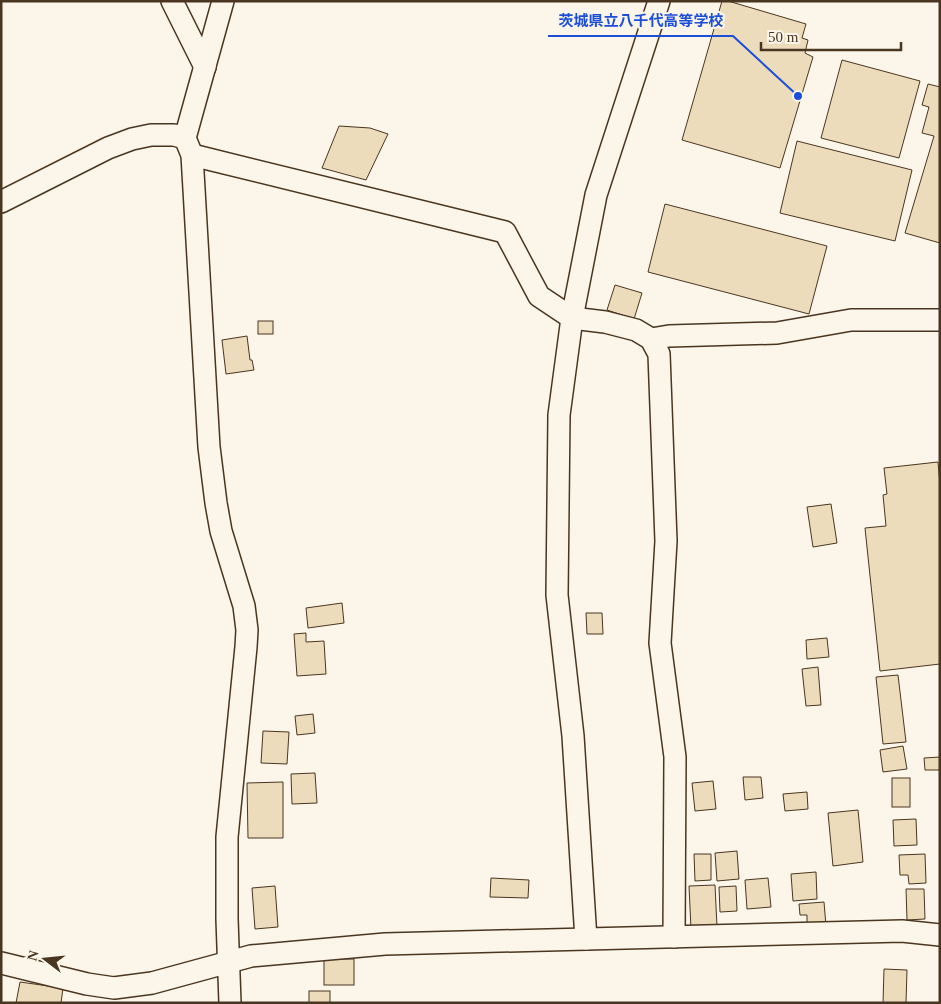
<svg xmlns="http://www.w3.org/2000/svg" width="941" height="1004" viewBox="0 0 941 1004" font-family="'Times New Roman','Noto Sans JP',serif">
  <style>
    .building { fill: #ecdcbc; stroke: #4a3520 }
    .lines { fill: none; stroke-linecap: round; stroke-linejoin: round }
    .minor-casing { stroke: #4a3520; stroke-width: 24 }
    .minor { stroke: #fbf6e9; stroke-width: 21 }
    .leader { fill: none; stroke: #1d4ed8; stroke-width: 2 }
    .callout-dot { fill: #1d4ed8; stroke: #fbf6e9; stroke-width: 2 }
    .callout-label { font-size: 15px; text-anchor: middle; font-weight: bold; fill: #1d4ed8; stroke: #fbf6e9; stroke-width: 4; stroke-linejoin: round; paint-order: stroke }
  </style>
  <rect width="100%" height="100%" fill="#fbf6e9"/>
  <g class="building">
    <path d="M722,1H728L806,24L802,38L808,40L805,53L813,57L780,168L682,140Z"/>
    <path d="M842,60L920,81L899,158L821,138Z"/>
    <path d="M928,84L940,87V243L905,233L934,136L922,133L929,107L922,105Z"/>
    <path d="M339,126L370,128L388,134L366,180L322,168Z"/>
    <path d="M797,141L912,170L895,241L780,213Z"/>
    <path d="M665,204L827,246L809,314L648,272Z"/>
    <path d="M615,285L642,293L634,319L607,310Z"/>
    <rect x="258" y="321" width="15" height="13"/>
    <path d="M247,336L250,360H252L254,370L226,374L222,340Z"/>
    <path d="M938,462L940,485V664L880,671L865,528L886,526L883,495L887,494L884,468Z"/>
    <path d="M831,504L837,543L813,547L807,507Z"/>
    <path d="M342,603L344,623L308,628L306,608Z"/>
    <path d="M586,613H602L603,634H587Z"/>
    <path d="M306,633V642L324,641L326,674L297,676L294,634Z"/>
    <path d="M827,638L829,657L807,659L806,640Z"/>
    <path d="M818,667L821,705L806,706L802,669Z"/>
    <path d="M898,675L906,742L883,744L876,677Z"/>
    <path d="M313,714L315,733L297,735L295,716Z"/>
    <path d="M263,731L289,732L287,764L261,763Z"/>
    <path d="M903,746L907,769L883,772L880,750Z"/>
    <path d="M940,757V770H925L924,758Z"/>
    <path d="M315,773L317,803L292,804L291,774Z"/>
    <path d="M743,777H761L763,798L745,800Z"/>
    <rect x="892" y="778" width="18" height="29"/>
    <path d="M713,781L716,809L695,811L692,783Z"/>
    <path d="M283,782V838H248L247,783Z"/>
    <path d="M807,792L808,809L785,811L783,794Z"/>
    <path d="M858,810L863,862L833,866L828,813Z"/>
    <path d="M916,819L917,845L894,846L893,820Z"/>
    <path d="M737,851L739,879L717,881L715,853Z"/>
    <path d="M694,854H711V880L695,881Z"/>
    <path d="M925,854L926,883L909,884L908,875H900L899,855Z"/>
    <path d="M816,872L817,899L793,901L791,874Z"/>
    <path d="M491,878L529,880L528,898L490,897Z"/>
    <path d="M768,878L771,907L747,909L745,880Z"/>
    <path d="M715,885L717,927L691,929L689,886Z"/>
    <path d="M275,886L278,927L255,929L252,888Z"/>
    <path d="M736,886L737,911L720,912L719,887Z"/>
    <path d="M906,889H924L925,919L907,920Z"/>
    <path d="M824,902L826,926L807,927V915H800L799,904Z"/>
    <rect x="324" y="959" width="30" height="26"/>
    <path d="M884,969L907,970L906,1003H883Z"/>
    <path d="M20,982L63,988L61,1003H16Z"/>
    <rect x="309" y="991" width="21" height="12"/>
  </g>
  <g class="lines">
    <g class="minor-casing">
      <g id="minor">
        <path d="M172,1L205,67"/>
        <path d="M185,138L223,1"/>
        <path d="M192,155L505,232L539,296L572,318L605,322L636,330L651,339L659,354L666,541L660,643L675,757L674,937"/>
        <path d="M1,202L108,148L132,139L151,135H174L185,138L192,155L209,447L216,503L221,531L244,606L247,630L246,647L227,837V919L230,1003"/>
        <path d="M651,339L669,336L777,333L851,320H940"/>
        <path d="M586,939L573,736L557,595L559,415L572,318L596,195L659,1"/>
        <path d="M1,963L87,984L114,988L152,983L251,956L385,944L902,931L940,935"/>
      </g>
    </g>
    <use href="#minor" class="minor"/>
  </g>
  <path class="leader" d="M798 96L733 36H548"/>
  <circle class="callout-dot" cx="798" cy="96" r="5"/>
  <g class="callout-label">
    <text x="641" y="26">茨城県立八千代高等学校</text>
  </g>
  <rect width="941" height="1004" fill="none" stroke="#4a3520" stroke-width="5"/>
  <g transform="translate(45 959) rotate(286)" stroke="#fbf6e9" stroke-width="4" paint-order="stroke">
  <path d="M0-4L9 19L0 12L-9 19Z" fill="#4a3520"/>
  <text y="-8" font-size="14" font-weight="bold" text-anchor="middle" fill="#4a3520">N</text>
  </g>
  <path d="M761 42v8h140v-8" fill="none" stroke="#4a3520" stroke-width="2.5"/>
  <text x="768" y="42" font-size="15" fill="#4a3520" stroke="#fbf6e9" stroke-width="4" paint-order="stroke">50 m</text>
</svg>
